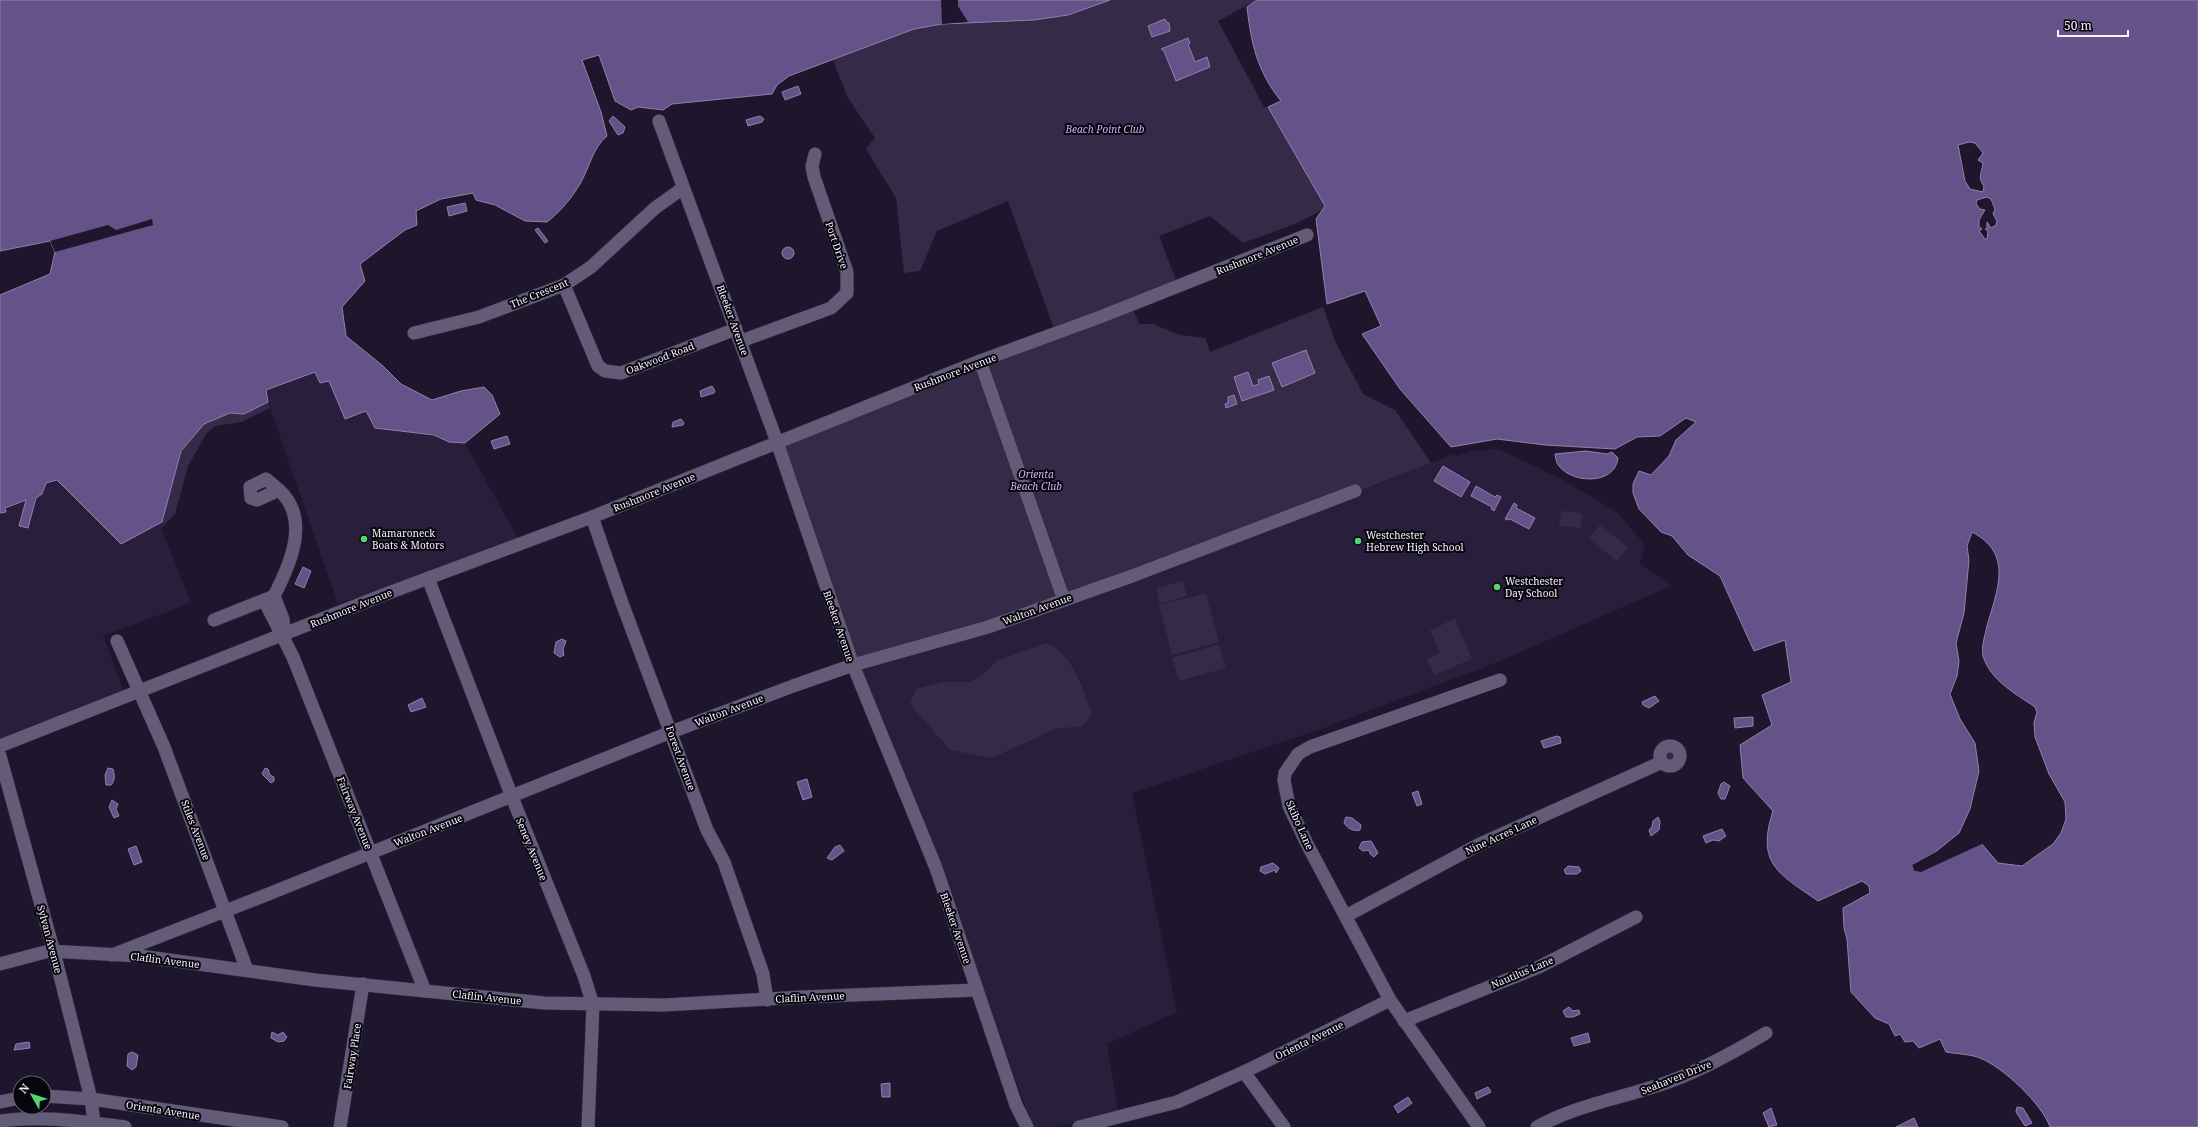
<svg xmlns="http://www.w3.org/2000/svg" width="2198" height="1127" viewBox="0 0 2198 1127" font-family="'Noto Serif',serif">
  <style>
    .built { fill: #291e3b }
    .green { fill: #352b48 }
    .water { fill: #655288; stroke: #9082ab; fill-rule: evenodd }
    .pier { fill: #1e162d }
    .lines { fill: none; stroke-linecap: round; stroke-linejoin: round }
    .minor-casing { stroke: #332e3f; stroke-width: 14 }
    .minor { stroke: #635b77; stroke-width: 13 }
    .poi-dot { fill: #51d673; stroke: #07050d; stroke-width: 1.5 }
    .labels { text-anchor: middle; stroke-width: 4; stroke-linejoin: round; paint-order: stroke }
    .park-label { font-size: 10px; font-style: italic; fill: #cab5f6; stroke: #07050d }
    .street-label { font-size: 10px; fill: #f6f3fd; stroke: #07050d }
    .poi-label { font-size: 10px; fill: #f6f3fd; stroke: #07050d; text-anchor: start }
  </style>
  <rect width="100%" height="100%" fill="#1e162d"/>
  <g class="built">
    <path d="M315,371L367,411L375,428L434,435L449,442L465,443L519,540L338,604L268,402L266,390Z"/>
    <path d="M1499,449L1565,481L1617,512L1645,545L1640,563L1671,586L1498,662L1321,729L1132,793L1177,1012L1107,1044L1119,1115L1054,1127H1033L978,978L856,665L1073,601L1454,454L1457,456L1470,451Z"/>
    <path d="M57,480L121,544L162,522L161,528L191,603L103,636L126,697L0,745V513L6,512L5,508L26,500L19,526L36,497L42,493L46,483Z"/>
  </g>
  <g class="green">
    <path d="M1110,0H1257L1218,21L1264,107H1268L1325,206C1316,219 1260,236 1243,243L1210,216L1159,236L1179,288L1133,309L1139,324H1153L1180,335L1205,338L1210,352L1323,307L1335,341L1363,394L1395,410L1431,463L1073,601L856,665L780,443L1057,337L1008,201L937,231L920,271L904,273L896,198L866,149L875,138L848,98L833,60L914,29L942,24L1068,15Z"/>
    <path d="M268,402L270,408L241,422L215,426L206,434L188,466L175,514L161,528L181,451L204,424L230,413L244,414Z"/>
    <path d="M1561,511L1582,513L1581,528L1559,526Z"/>
    <path d="M1600,525L1628,547L1617,561L1589,539Z"/>
    <path d="M1183,581L1187,596L1160,604L1156,588Z"/>
    <path d="M1206,593L1219,642L1172,655L1159,605Z"/>
    <path d="M1455,619L1472,659L1434,675L1427,659L1440,653L1430,630Z"/>
    <path d="M1046,643C1075,656 1081,687 1092,714L1082,727L1057,728L992,758L950,750L910,704L916,689L943,682H969L982,675L998,660Z"/>
    <path d="M1219,644L1226,668L1179,681L1172,658Z"/>
    <circle cx="1669" cy="756" r="6"/>
  </g>
  <g class="water">
    <path d="M0,0H1110L1068,15L1034,20L942,24L914,29L789,76L777,85L772,94L672,104L663,110L638,107L631,110L615,101L599,55L582,60L601,112L607,136C593,147 589,169 580,184C571,199 560,212 547,222L525,221L495,205L476,200L473,193L441,199L416,211L417,225L405,230L360,264L365,281L342,307L346,336L383,366L401,384L432,400L461,391L484,387L492,395L500,414L465,443L449,442L434,435L375,428L366,411L345,419L329,381L320,383L315,372L266,390L268,402L244,414L230,413L204,424L181,451L162,522L121,544L57,480L46,483L42,494L36,498L28,528L19,526L26,500L5,508L6,512L0,513V295L50,274L55,252L50,241L0,251Z"/>
    <path d="M1257,0H2198V1127H2050C2042,1104 2003,1067 1980,1058C1970,1054 1957,1054 1946,1052L1940,1039L1919,1048L1913,1041L1905,1042L1900,1034L1895,1036L1889,1024L1875,1018L1851,992L1847,939L1844,928L1843,908L1870,893L1869,886L1862,881L1818,901C1778,873 1756,864 1773,811L1743,778L1740,745L1772,725L1762,695L1791,682L1785,640L1754,651L1720,576L1688,555L1672,536L1661,532L1639,509L1633,493V484L1639,471L1651,475L1669,456L1676,440L1696,422L1686,418L1660,436L1637,437L1615,449L1545,445L1497,439L1451,447L1400,389L1362,334L1381,326L1365,291L1327,304L1316,219L1325,206L1268,107L1281,101C1257,71 1251,43 1247,7ZM1969,142L1975,143L1983,153L1978,160L1983,163C1982,173 1977,177 1984,186L1983,192L1970,189L1965,181L1958,145ZM1987,197L1991,199L1995,209L1993,214L1997,221L1996,225L1991,228L1987,222V229H1985L1988,231L1987,239H1985L1979,231L1982,229L1979,227V220L1985,210L1980,209L1976,204L1977,200ZM1972,532C2014,554 1997,590 1987,626C1985,636 1981,646 1983,656C1990,680 2016,694 2035,707L2037,712L2034,723L2035,737L2049,774L2065,802L2066,819L2061,833L2053,844L2022,866L1998,863L1981,843L1921,871H1914L1912,865L1934,853L1959,833L1970,809L1979,771L1975,743L1960,719L1950,694L1957,676L1959,661L1956,643L1964,613L1969,560L1967,546Z"/>
    <path d="M1165,19L1167,23H1169L1170,31L1152,37L1148,26Z"/>
    <path d="M1188,38L1190,43L1188,44L1195,62L1207,57L1210,67L1176,81L1164,51L1161,49Z"/>
    <path d="M798,86L801,94L785,100L782,92Z"/>
    <path d="M613,116L625,127L623,133L618,135L609,121Z"/>
    <path d="M760,116L764,119L762,122L748,126L746,120Z"/>
    <path d="M465,203L467,211L449,216L447,207Z"/>
    <path d="M538,228L548,241L545,243L535,230Z"/>
    <circle cx="788" cy="253" r="6"/>
    <path d="M1306,350L1315,373L1282,387L1272,363Z"/>
    <path d="M1248,372L1253,386L1259,384L1258,380L1269,376L1274,390L1242,401L1234,377Z"/>
    <path d="M712,386L715,391L714,393L701,397L700,391Z"/>
    <path d="M1234,395L1237,404L1226,408L1225,404L1228,403V397Z"/>
    <path d="M681,419L684,423L683,425L672,427L673,422Z"/>
    <path d="M507,436L510,444L494,449L491,441Z"/>
    <path d="M1586,451L1607,454L1612,452L1618,458C1615,485 1573,484 1559,466C1556,463 1556,458 1555,454Z"/>
    <path d="M1443,466L1470,482L1461,497L1434,481Z"/>
    <path d="M1476,486L1495,497L1497,495L1501,497L1494,511L1491,509L1492,507L1471,496Z"/>
    <path d="M1514,503L1517,505L1516,508L1535,518L1529,529L1510,519L1508,520L1505,519Z"/>
    <path d="M303,567L311,571L304,588L295,584Z"/>
    <path d="M562,639L566,641L563,649L564,655L560,657L554,653L556,642Z"/>
    <path d="M1655,696L1659,701L1649,708L1643,705L1642,702Z"/>
    <path d="M422,698L426,707L411,712L408,705Z"/>
    <path d="M1753,717V726L1735,728L1734,718Z"/>
    <path d="M1557,736L1560,737L1561,743L1544,748L1541,741Z"/>
    <path d="M108,768L113,769C115,775 115,781 111,785H106L105,775Z"/>
    <path d="M265,768L268,769L270,775L274,777V781L271,783L262,774Z"/>
    <path d="M807,779L812,797L803,800L797,782Z"/>
    <path d="M1724,782L1730,786L1725,799H1721L1718,793L1721,784Z"/>
    <path d="M1418,791L1422,804L1417,806L1412,793Z"/>
    <path d="M112,800L118,804L116,809L119,816L114,818L109,807Z"/>
    <path d="M1346,817L1352,818L1361,825L1360,830C1354,832 1346,828 1344,822Z"/>
    <path d="M1658,817L1660,822L1659,830L1651,836L1649,830L1652,827L1653,821Z"/>
    <path d="M1722,829L1726,836L1719,841L1713,840L1706,843L1703,836Z"/>
    <path d="M1371,841L1378,853L1374,857L1370,854L1369,850L1363,851L1359,848L1362,842Z"/>
    <path d="M840,845L844,851L832,860L827,858L835,847Z"/>
    <path d="M136,846L142,862L134,865L128,849Z"/>
    <path d="M1273,863L1279,868L1276,873L1275,870L1265,874L1260,871L1261,867Z"/>
    <path d="M1568,866L1579,867L1581,871L1577,874H1566L1564,870Z"/>
    <path d="M1569,1007L1573,1011L1579,1010L1580,1014L1573,1017H1566L1563,1011Z"/>
    <path d="M272,1032L278,1035L283,1032L287,1037L284,1041L278,1042L271,1038Z"/>
    <path d="M1588,1033L1590,1042L1574,1046L1571,1038Z"/>
    <path d="M29,1042L30,1048L14,1050L16,1044Z"/>
    <path d="M132,1052L138,1055L136,1067L132,1070L127,1066L128,1054Z"/>
    <path d="M890,1083V1097H882L881,1084Z"/>
    <path d="M1488,1087L1491,1092L1477,1099L1475,1093Z"/>
    <path d="M1408,1097L1412,1103L1398,1113L1394,1106Z"/>
    <path d="M2017,1107L2023,1108L2032,1123L2025,1126L2016,1112Z"/>
    <path d="M1771,1108L1777,1125L1769,1127L1763,1113Z"/>
    <path d="M1914,1118L1918,1127H1896Z"/>
  </g>
  <g class="pier">
    <path d="M941,0H958V6L968,22L942,24Z"/>
    <path d="M152,219L153,225L55,252L50,241L108,225L116,230Z"/>
    <path d="M1980,841L1984,843L1921,872L1914,871L1912,865L1934,853L1940,851L1914,866L1915,869H1921Z"/>
  </g>
  <g class="lines">
    <g class="minor-casing">
      <g id="minor">
        <path d="M659,121L777,442L853,665L936,868L1016,1105L1027,1127"/>
        <path d="M564,285L598,366L605,371L621,373L736,329"/>
        <path d="M414,333L479,317L564,285L591,267L655,208L683,188"/>
        <path d="M741,341L831,308L847,293V272L814,177L812,166L815,154"/>
        <path d="M980,361L1064,600"/>
        <path d="M266,479L279,490L257,500L251,498L250,487Z"/>
        <path d="M279,490C311,519 290,565 274,596L283,619L284,635"/>
        <path d="M592,517L622,603L707,830L724,862L763,974L767,1000"/>
        <path d="M428,578L512,797L584,976L593,1005L588,1127"/>
        <path d="M264,600L293,657L425,991"/>
        <path d="M214,620L272,597"/>
        <path d="M117,641L164,747L247,970"/>
        <circle cx="1670" cy="756" r="10"/>
        <path d="M0,746L383,595L592,517L980,361L1100,317L1307,235"/>
        <path d="M0,756L54,952L91,1099L94,1123"/>
        <path d="M1346,916L1478,845L1662,762"/>
        <path d="M112,955L266,895L671,732L793,686L853,665L988,627L1132,576L1355,491"/>
        <path d="M0,964L49,951L140,956L315,980L544,1003L664,1005L803,997L977,990"/>
        <path d="M1404,1021L1539,967L1636,917"/>
        <path d="M1244,1072L1284,1127"/>
        <path d="M44,1096L91,1099L282,1127"/>
        <path d="M0,1102L20,1098"/>
        <path d="M0,1121C42,1115 84,1122 125,1127"/>
        <path d="M340,1127L363,984"/>
        <path d="M1079,1127L1177,1102L1244,1072L1390,1000"/>
        <path d="M1479,1127L1390,1000L1307,844L1289,806L1284,780L1285,773L1298,754L1310,747L1500,680"/>
        <path d="M1537,1127C1573,1107 1615,1099 1653,1087C1693,1075 1731,1054 1766,1033"/>
      </g>
    </g>
    <use href="#minor" class="minor"/>
  </g>
  <g class="poi-dot">
    <circle cx="364" cy="539" r="4"/>
    <circle cx="1358" cy="541" r="4"/>
    <circle cx="1497" cy="587" r="4"/>
  </g>
  <g class="labels">
    <g class="park-label">
      <text x="1105" y="133">Beach Point Club</text>
      <text x="1036" y="478">Orienta<tspan x="1036" dy="12">Beach Club</tspan></text>
    </g>
    <g class="street-label">
      <text transform="translate(837 245) rotate(71)" y="4">Port Drive</text>
      <text transform="translate(1257 255) rotate(-22)" y="4">Rushmore Avenue</text>
      <text transform="translate(539 293) rotate(-22)" y="4">The Crescent</text>
      <text transform="translate(733 320) rotate(70)" y="4">Bleeker Avenue</text>
      <text transform="translate(660 358) rotate(-21)" y="4">Oakwood Road</text>
      <text transform="translate(955 372) rotate(-21)" y="4">Rushmore Avenue</text>
      <text transform="translate(654 492) rotate(-22)" y="4">Rushmore Avenue</text>
      <text transform="translate(351 608) rotate(-22)" y="4">Rushmore Avenue</text>
      <text transform="translate(1037 609) rotate(-20)" y="4">Walton Avenue</text>
      <text transform="translate(839 626) rotate(71)" y="4">Bleeker Avenue</text>
      <text transform="translate(729 710) rotate(-21)" y="4">Walton Avenue</text>
      <text transform="translate(681 758) rotate(70)" y="4">Forest Avenue</text>
      <text transform="translate(355 813) rotate(68)" y="4">Fairway Avenue</text>
      <text transform="translate(1300 825) rotate(66)" y="4">Skibo Lane</text>
      <text transform="translate(196 830) rotate(69)" y="4">Stiles Avenue</text>
      <text transform="translate(428 830) rotate(-21)" y="4">Walton Avenue</text>
      <text transform="translate(1501 835) rotate(-25)" y="4">Nine Acres Lane</text>
      <text transform="translate(532 849) rotate(68)" y="4">Seney Avenue</text>
      <text transform="translate(956 928) rotate(71)" y="4">Bleeker Avenue</text>
      <text transform="translate(50 939) rotate(75)" y="4">Sylvan Avenue</text>
      <text transform="translate(165 960) rotate(7)" y="4">Claflin Avenue</text>
      <text transform="translate(1522 972) rotate(-23)" y="4">Nautilus Lane</text>
      <text transform="translate(487 997) rotate(6)" y="4">Claflin Avenue</text>
      <text transform="translate(810 997) rotate(-3)" y="4">Claflin Avenue</text>
      <text transform="translate(1309 1040) rotate(-26)" y="4">Orienta Avenue</text>
      <text transform="translate(352 1056) rotate(-81)" y="4">Fairway Place</text>
      <text transform="translate(1676 1077) rotate(-22)" y="4">Seahaven Drive</text>
      <text transform="translate(163 1110) rotate(9)" y="4">Orienta Avenue</text>
    </g>
    <g class="poi-label">
      <text x="372" y="537">Mamaroneck<tspan x="372" dy="12">Boats &amp; Motors</tspan></text>
      <text x="1366" y="539">Westchester<tspan x="1366" dy="12">Hebrew High School</tspan></text>
      <text x="1505" y="585">Westchester<tspan x="1505" dy="12">Day School</tspan></text>
    </g>
  </g>
  <g transform="translate(32 1095) rotate(309)"><circle r="19" fill="#07050d" stroke="#67646d"/>
  <path d="M0-3L7 15L0 10L-7 15Z" fill="#51d673"/>
  <text y="-6" font-size="11" font-weight="bold" text-anchor="middle" fill="#f6f3fd">N</text>
  </g>
  <path d="M2058 30v6h70v-6" fill="none" stroke="#f6f3fd" stroke-width="2"/>
  <text x="2064" y="30" font-size="12" fill="#f6f3fd" stroke="#07050d" stroke-width="3" paint-order="stroke">50 m</text>
</svg>
